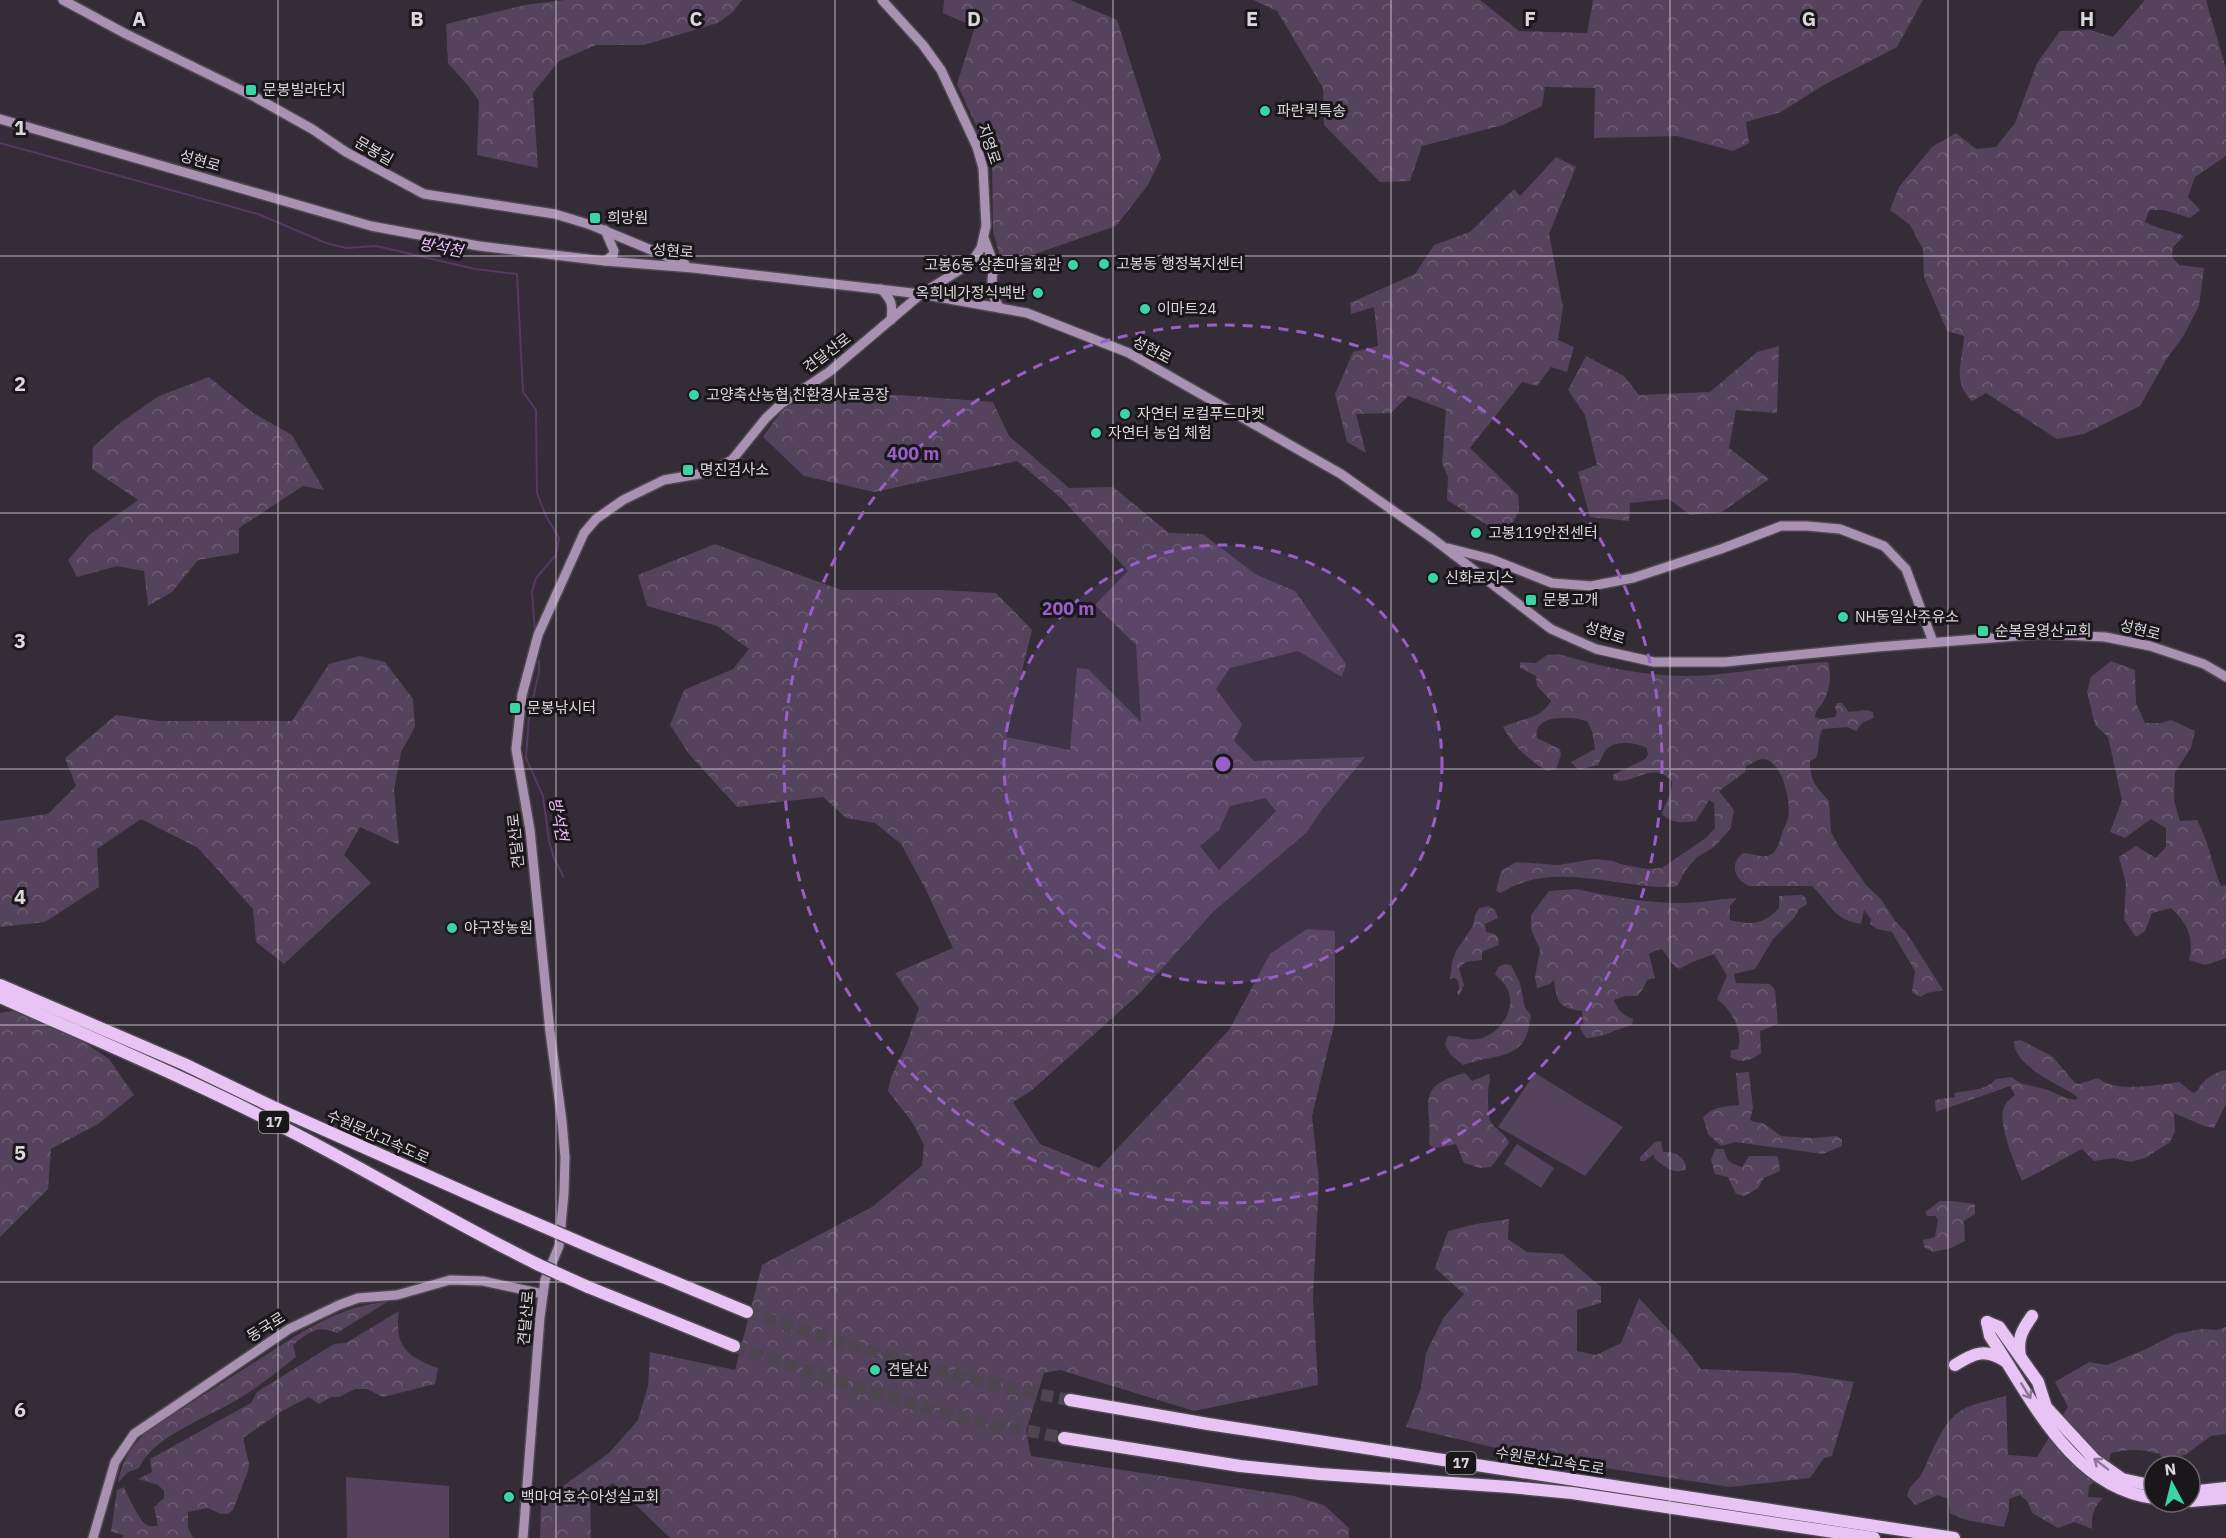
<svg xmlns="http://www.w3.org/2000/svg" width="2226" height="1538" viewBox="0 0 2226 1538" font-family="'IBM Plex Sans','Noto Sans KR',sans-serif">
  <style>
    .forest { fill: url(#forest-crowns); fill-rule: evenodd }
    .pitch { fill: #55425c }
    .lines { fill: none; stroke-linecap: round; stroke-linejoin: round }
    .stream { stroke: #573862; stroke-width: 2 }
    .highway-tunnel { stroke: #4d4650; stroke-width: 12; stroke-dasharray: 12 6; stroke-linecap: butt }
    .secondary-casing { stroke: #4f4852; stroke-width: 12 }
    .highway-casing { stroke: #4f4852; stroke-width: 15 }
    .secondary { stroke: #a891b1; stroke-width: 9 }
    .highway { stroke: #e8c4f5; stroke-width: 12 }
    .highway-bridge-casing { stroke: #4f4852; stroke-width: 15; stroke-linecap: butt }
    .highway-bridge { stroke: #e8c4f5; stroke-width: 12 }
    .oneway { stroke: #8b7693 }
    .grid { fill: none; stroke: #dcd7dd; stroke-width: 1.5; stroke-opacity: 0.55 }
    .ring { fill: none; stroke: #985fc8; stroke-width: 3; stroke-dasharray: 10 8 }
    .poi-dot { fill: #3bd4a4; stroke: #1a171b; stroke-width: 2 }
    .labels { text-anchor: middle; stroke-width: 6; stroke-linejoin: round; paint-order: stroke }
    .shield { fill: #1a171b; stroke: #a29da3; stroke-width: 1.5 }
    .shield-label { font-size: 14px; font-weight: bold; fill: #dcd7dd }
    .poi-label { font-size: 15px; fill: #dcd7dd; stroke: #1a171b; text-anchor: start }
    .street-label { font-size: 15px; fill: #dcd7dd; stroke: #1a171b }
    .water-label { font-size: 16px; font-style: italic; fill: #eac1f8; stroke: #1a171b }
    .grid-label { font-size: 20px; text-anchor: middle; font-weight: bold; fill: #dcd7dd; stroke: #1a171b; stroke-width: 6; stroke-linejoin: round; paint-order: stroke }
    .centre { fill: #985fc8; stroke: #1a171b; stroke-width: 3 }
    .ring-label { font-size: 18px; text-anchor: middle; font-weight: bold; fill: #985fc8; stroke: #1a171b; stroke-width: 6; stroke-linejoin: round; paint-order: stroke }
  </style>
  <defs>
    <pattern id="forest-crowns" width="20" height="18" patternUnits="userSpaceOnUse" patternTransform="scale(1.5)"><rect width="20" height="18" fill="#55425c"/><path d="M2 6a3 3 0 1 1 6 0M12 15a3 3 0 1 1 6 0" fill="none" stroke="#6d5d73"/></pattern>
  </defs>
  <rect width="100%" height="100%" fill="#342d37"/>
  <g class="forest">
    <path d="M565,0H742L733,12L718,23L644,45H596L559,61L533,93L538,168L477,155L479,101L470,88L448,63L446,24L525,5Z"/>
    <path d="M944,0H1070L1117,20L1161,158L1148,185L1116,226L1029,256L1000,257L993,231L992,160L957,84L975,27L943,13Z"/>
    <path d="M1253,0H1480L1519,31L1587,33L1593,0H1923L1897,47L1822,86L1781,112L1746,122L1749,143L1733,151L1677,136L1594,138L1595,88L1545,87L1542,106L1503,125L1422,146L1410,181L1380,182L1324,125L1323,88L1277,11Z"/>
    <path d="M2145,0H2206L2226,69V156L2195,177L2188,197L2200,210L2190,218L2164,210H2149L2145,222C2157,229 2171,230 2184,236L2173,247L2172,257L2179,265L2204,268L2199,306L2184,335L2166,360L2140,406L2084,434L2057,439L1986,393L1972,401C1951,381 1963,361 1964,336L1947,331L1924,277L1923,249L1910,225L1890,210L1899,187L1932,147L1956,133L1976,149L1996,147L2015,123L2037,63L2060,31L2090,30L2113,37Z"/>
    <path d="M1556,157L1576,167L1549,234L1563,307L1558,340L1574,347L1567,372L1551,367L1537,386L1522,382L1470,448L1518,495L1519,511L1505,536L1447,500L1448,477L1442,463L1446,410L1408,396L1391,413L1356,414L1366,453L1347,442L1335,394L1353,352L1378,346L1374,307L1351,314L1350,303L1415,274L1434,245L1470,232L1514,189L1520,196Z"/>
    <path d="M1779,346L1777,413L1736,410L1729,448L1769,479L1722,512L1690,515L1669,499L1630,503L1629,521L1590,517L1578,472L1597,465L1585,415L1568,390L1586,356L1624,376L1639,395L1710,392L1757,352Z"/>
    <path d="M209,377L253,413L292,435L324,490L303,486L239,528V553L198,560L172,592L148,606L144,571L117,566L77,577L68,560L89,535L138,500L92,469L93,447L120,423L159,396Z"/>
    <path d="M899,395L993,402L1009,436L1069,488L1113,487L1169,533L1203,534L1255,574L1295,591L1346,664L1342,677L1298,651L1230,668L1216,689L1242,724L1234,741L1254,761L1365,757L1324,807L1306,833L1214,911L1138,995L1031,1091L1013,1102L1040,1144L1099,1168L1229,1030L1270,954L1307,929L1335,931V1021L1312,1116L1319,1181L1313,1297L1318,1385L1194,1411L1060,1370L1044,1373L1026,1431L1031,1456L1294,1496L1324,1505L1349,1528V1538H670L613,1483L590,1497L591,1538H540L541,1505L556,1491L609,1453L638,1420L648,1386L650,1352L735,1370L762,1265L872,1207L922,1166L924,1145L912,1122L888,1091L891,1077L907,1043L919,1008L895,973L953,948L925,888L901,844L875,823L846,818L823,797L737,807L689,754L670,725L684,690L733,669L749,649L717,626L647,606L638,575L715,544L841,590H941L996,593L1032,630L1006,737L1070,750L1077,668L1088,669L1141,722L1136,645L1095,605L1128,571L1062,499L1017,461L874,492L804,476L763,437L785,406L831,397ZM1265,798L1276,811L1219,870L1200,846L1219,830L1230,806Z"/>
    <path d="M1559,654C1607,669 1659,679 1709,675C1749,672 1788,664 1828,662C1832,676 1830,691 1822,704C1818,709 1816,710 1815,717L1820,719L1835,717L1837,713L1835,708L1837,703H1842L1849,712L1867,710L1873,712L1874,718L1862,723L1856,731L1847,727L1823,729C1817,738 1820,747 1816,758L1810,761C1810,782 1816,786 1829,801L1831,832L1841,850L1867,886L1881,899L1895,921L1906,932L1943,990L1927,993L1920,997L1912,992L1915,971L1892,932L1877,929L1870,924L1871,919L1864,910L1861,924C1833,920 1830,903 1812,886H1750C1734,880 1729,864 1743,853C1750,853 1759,857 1766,856C1779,854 1779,840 1783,831C1784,827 1787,823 1788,818C1792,803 1781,752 1758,760C1754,762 1750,765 1746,766L1745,772L1719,791L1734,810L1731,827L1726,834L1714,847L1697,857L1685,871L1678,885L1674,887C1619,889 1552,859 1501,893L1496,891L1501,871L1516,862L1558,865L1595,859L1613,861L1620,864L1647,869L1662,868L1707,837L1715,828L1714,803L1709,800L1696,821C1682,823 1673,824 1662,814C1665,802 1673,793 1672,781C1669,778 1664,774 1660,773C1645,769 1629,785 1613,780V775L1645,759L1648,755L1647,748C1638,743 1617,740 1608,748C1603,752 1601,760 1598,765L1579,770L1571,762L1595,749L1592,731L1587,721C1572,716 1532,714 1537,738L1560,749L1561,755L1556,769L1547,771C1530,761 1512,745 1503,727C1520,718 1541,720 1551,701L1537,686L1536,676L1520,668V662L1536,663L1547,655Z"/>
    <path d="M359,656L385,662L413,699L415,727L401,752L394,790L399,845L360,827L344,855L371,883L284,964L256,942L253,909L198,848L141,819L97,849L99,887L45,922L0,927V821L48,814L76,786L65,758L116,715L159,721H292L329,664Z"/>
    <path d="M2111,661L2135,670L2136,703L2145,723H2161L2171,720L2195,731L2191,748L2175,772L2174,800L2180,821L2197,820C2208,840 2212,864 2221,886L2226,885V958L2205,965L2189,960C2194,937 2188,924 2171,908L2152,913L2145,931L2136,937L2124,920L2126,884L2119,857L2136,846L2156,858L2166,847V828L2151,819L2125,838L2110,832L2122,800L2108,737L2095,725L2087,692L2091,677Z"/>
    <path d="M1575,889C1610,896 1645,903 1681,903C1700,903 1718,899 1737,898L1730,906V920C1752,925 1763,925 1779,908V896L1802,895L1806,898L1807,904L1799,909L1794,918L1773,939L1755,969L1734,974L1736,983L1770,984L1775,990L1778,1024L1760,1031L1761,1053C1750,1061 1742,1064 1730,1057L1731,1050L1738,1049C1743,1031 1732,1010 1717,999L1727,976L1714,954L1690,963L1680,969L1674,966L1662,949L1656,950L1649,954L1655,978L1647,980L1643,989L1637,996H1625L1614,1000C1618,1010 1622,1015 1633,1019L1632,1025C1616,1029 1603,1038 1586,1038L1580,1028L1583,1022L1582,1011C1559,1008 1557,1003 1554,980L1550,984L1537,988L1535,977L1540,950L1531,929V915L1549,891Z"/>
    <path d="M1488,906L1495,910L1498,918L1485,924L1486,932L1495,934L1499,939L1498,945L1482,952V960L1466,962L1459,968L1464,985L1459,996L1457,992L1459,989L1458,981L1455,978L1450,979L1452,962L1456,951L1473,926L1475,915L1479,908Z"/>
    <path d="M1505,964L1511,965L1520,983L1525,1008L1531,1015C1527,1048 1516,1053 1486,1059C1478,1060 1471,1063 1463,1065L1451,1055L1445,1045L1448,1036C1458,1035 1466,1041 1477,1039C1497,1036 1515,1014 1509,993C1507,985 1500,980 1495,974L1498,967Z"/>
    <path d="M17,1010L46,1026L78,1038L109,1059L134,1095L98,1124L51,1149L48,1189L0,1237V1013Z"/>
    <path d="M2021,1040L2053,1057L2074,1082L2079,1084L2098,1078C2115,1093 2157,1085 2179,1082L2193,1093L2197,1091C2203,1080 2214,1072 2226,1070V1104L2214,1128L2204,1126L2174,1113L2175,1131L2170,1142L2145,1158L2131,1162L2113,1158L2094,1161L2082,1149L2022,1181C2015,1164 1999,1127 2003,1110C2005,1103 2010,1099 2015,1095L2010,1086L1936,1112L1935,1100L1955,1097L1954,1093C1968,1090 1986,1091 1996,1079L2012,1077C2021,1086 2032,1085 2044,1089C2056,1092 2063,1099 2076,1100L2077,1097L2072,1093C2054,1083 2013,1064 2014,1041Z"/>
    <path d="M1749,1072L1753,1108L1750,1120L1755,1122L1763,1123L1781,1136L1812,1138L1837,1136L1842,1140V1146L1823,1154L1735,1142L1721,1146L1708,1134L1703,1117C1713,1107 1726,1106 1739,1105L1736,1073Z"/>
    <path d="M1465,1073L1472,1081L1489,1074C1492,1081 1488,1086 1488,1093C1488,1100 1488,1110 1489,1117C1491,1128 1505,1132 1509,1143L1491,1167L1480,1168L1464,1163L1456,1144L1437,1148L1429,1145C1434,1105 1411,1087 1465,1073Z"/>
    <path d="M1661,1141L1663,1152C1674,1151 1687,1157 1686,1170C1673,1174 1664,1167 1654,1158V1154L1645,1161H1640V1157L1655,1142Z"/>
    <path d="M1715,1149H1724C1726,1161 1731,1164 1742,1167L1749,1156H1775L1778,1157L1780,1171L1764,1178L1758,1188L1745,1196L1736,1194L1728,1177L1715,1174L1711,1160Z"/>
    <path d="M1940,1201H1951L1975,1204V1214L1964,1221L1965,1241L1951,1248L1933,1252L1924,1247L1923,1240L1935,1237L1938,1219L1935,1216H1927L1925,1212Z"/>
    <path d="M1509,1219L1508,1239L1527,1252L1563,1254L1601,1287V1303L1577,1310V1351L1596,1355L1621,1343L1639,1298L1686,1349L1701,1369L1796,1373L1854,1382L1832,1456L1824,1458L1810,1478L1730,1487L1539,1458L1406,1427L1421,1388L1426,1353L1444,1317L1464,1294L1435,1268L1448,1231L1476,1224Z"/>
    <path d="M387,1302L337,1333C315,1325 310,1332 293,1345L296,1357C278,1371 260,1386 240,1398C210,1417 154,1435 139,1468L128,1472L118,1483C122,1459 134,1441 153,1427C186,1406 218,1386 250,1365C293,1338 335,1306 387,1302Z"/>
    <path d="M399,1311C394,1345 406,1357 438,1368L435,1384L383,1397L367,1389H355L339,1397H331L319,1404L309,1397L282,1411L243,1438L249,1464L248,1471L233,1510L228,1514H221L208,1508L188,1512V1528L193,1538H123L124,1535L111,1532L117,1490L124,1487C126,1493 139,1518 144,1523C148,1527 153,1526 158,1526L154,1507L164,1498V1491L158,1485L138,1479L152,1472L150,1459L251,1403L257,1392L334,1344L346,1343Z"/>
    <path d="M2226,1327V1434L2211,1436L2185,1455L2163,1460L2160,1454C2142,1449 2129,1449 2111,1453C2108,1469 2101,1477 2089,1486L2088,1497L2103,1498C2094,1507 2091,1515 2092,1529L2075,1522L2058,1528L2032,1513L2028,1502L2020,1495L2009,1499V1510L2004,1527L1966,1520L1950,1513L1948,1499L1938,1495L1915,1505L1907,1496C1910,1483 1917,1483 1922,1473C1926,1467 1928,1458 1932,1451C1954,1407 1959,1408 2006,1396L2008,1455L2037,1457L2068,1407L2055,1382L2089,1362L2107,1365L2146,1349L2175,1334L2202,1329L2217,1330Z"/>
  </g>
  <g class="pitch">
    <path d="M1535,1073L1623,1127L1585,1176L1498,1127Z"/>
    <path d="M1517,1144L1554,1168L1541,1188L1504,1164Z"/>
    <path d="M346,1477L449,1486V1538H347Z"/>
  </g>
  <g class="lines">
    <g class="stream">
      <path d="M0,143L258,214L326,243L346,248L376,246L475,269L517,274L523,392L536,410L537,493L546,516L559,538L556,555L536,578L532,592L535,632"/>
      <path d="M539,661V672L529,716L526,758L543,796L549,841L554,858L563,876"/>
    </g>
    <g class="highway-tunnel">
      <path d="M747,1312C853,1347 959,1380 1070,1400"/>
      <path d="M734,1346C816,1375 898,1403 983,1422C1010,1428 1037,1432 1064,1438"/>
    </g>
    <g class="secondary-casing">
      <g id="secondary">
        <path d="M63,0L126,34L253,96L312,129L346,152L424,194L555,214L591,225L685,264"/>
        <path d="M0,119L371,226L479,246L605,261L693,268L921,294L1027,313L1129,353L1341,474L1432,538L1551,629L1596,649L1654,662H1725L1877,647L2005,637L2041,634L2105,637L2150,646L2204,664L2226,677"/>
        <path d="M984,238L996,270"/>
        <path d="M605,261L613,255L614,251L605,230"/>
        <path d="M993,271C991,286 991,296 1000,308"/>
        <path d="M881,289C892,300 893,305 891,320"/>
        <path d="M1448,548L1491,559L1552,583L1591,586L1633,578L1721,549L1781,526H1807L1840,529L1884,546L1906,569L1933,642"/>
        <path d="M93,1538L115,1462L134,1434L289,1329L339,1305L358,1298L397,1295L450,1280L483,1281L543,1294"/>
        <path d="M523,1538L540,1317L545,1280L559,1246L564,1193L565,1157L562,1121L550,1032L530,830L516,749L522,695L538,635L584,533L596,519L623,500L664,480L710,472L732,460L766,418L781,404L829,372L921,294L971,263L981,248L986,226L983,168L977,147L941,70L923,45L882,0"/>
      </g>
    </g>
    <g class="highway-casing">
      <g id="highway">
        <path d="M0,985L184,1064L273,1107L498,1207"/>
        <path d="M0,997C100,1042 201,1084 298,1135C379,1177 457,1225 539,1265"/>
        <path d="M600,1251L747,1312"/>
        <path d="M588,1287L734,1346"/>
        <path d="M1987,1322L1990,1336C2031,1397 2071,1488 2154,1498"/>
        <path d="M1987,1322L1999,1327L2038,1382L2046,1407L2095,1460L2122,1479L2154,1486"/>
        <path d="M2020,1356C2017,1339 2022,1330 2032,1316"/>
        <path d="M1955,1365C1974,1353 1985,1348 2005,1361"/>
        <path d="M1070,1400L1208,1424L1954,1538"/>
        <path d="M1064,1438L1240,1466L1320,1474L1510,1487L1572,1493L1874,1538"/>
        <path d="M2190,1492L2226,1488"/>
        <path d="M2190,1501L2226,1498"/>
      </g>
    </g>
    <use href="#secondary" class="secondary"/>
    <use href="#highway" class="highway"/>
    <g class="highway-bridge-casing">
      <g id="highway-bridge">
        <path d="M498,1207L600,1251"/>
        <path d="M539,1265L588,1287"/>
      </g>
    </g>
    <use href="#highway-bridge" class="highway-bridge"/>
  </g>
  <defs><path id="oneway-shaft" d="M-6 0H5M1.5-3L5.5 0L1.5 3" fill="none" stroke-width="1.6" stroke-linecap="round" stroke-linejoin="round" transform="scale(1.5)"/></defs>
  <g class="oneway">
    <use href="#oneway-shaft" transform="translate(2026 1391) rotate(58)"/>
    <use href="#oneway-shaft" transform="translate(2101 1464) rotate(-143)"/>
  </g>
  <path class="grid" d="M278,0V1538M556,0V1538M835,0V1538M1113,0V1538M1391,0V1538M1670,0V1538M1948,0V1538M0,256H2226M0,513H2226M0,769H2226M0,1025H2226M0,1282H2226"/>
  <circle cx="1223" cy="764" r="219" fill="#985fc8" fill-opacity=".12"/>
  <g class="ring">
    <circle cx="1223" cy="764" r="219"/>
    <circle cx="1223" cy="764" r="439"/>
  </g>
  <g class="poi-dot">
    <rect x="245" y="84" width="12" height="12" rx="3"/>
    <circle cx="1265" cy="111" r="6"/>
    <rect x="589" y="212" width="12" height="12" rx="3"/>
    <circle cx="1104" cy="264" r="6"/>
    <circle cx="1073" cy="265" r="6"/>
    <circle cx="1038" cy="293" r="6"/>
    <circle cx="1145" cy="309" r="6"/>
    <circle cx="694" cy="395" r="6"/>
    <circle cx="1125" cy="414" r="6"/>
    <circle cx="1096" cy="433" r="6"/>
    <rect x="682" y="464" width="12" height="12" rx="3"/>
    <circle cx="1476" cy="533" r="6"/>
    <circle cx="1433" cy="578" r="6"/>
    <rect x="1525" y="594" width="12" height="12" rx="3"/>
    <circle cx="1843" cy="617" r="6"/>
    <rect x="1977" y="625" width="12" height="12" rx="3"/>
    <rect x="509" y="702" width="12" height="12" rx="3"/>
    <circle cx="452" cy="928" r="6"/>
    <circle cx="875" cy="1370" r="6"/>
    <circle cx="509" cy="1497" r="6"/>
  </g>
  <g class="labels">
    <g class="shield">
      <rect x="259" y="1111" width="30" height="22" rx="4.5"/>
      <rect x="1446" y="1452" width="30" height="22" rx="4.5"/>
    </g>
    <g class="shield-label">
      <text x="274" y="1127">17</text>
      <text x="1461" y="1468">17</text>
    </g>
    <g class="poi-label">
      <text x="263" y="95">문봉빌라단지</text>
      <text x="1277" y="116">파란퀵특송</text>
      <text x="607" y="223">희망원</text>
      <text x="1116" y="269">고봉동 행정복지센터</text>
      <text x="1061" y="270" text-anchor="end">고봉6동 상촌마을회관</text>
      <text x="1026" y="298" text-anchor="end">옥희네가정식백반</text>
      <text x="1157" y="314">이마트24</text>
      <text x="706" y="400">고양축산농협 친환경사료공장</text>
      <text x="1137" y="419">자연터 로컬푸드마켓</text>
      <text x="1108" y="438">자연터 농업 체험</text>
      <text x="700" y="475">명진검사소</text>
      <text x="1488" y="538">고봉119안전센터</text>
      <text x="1445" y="583">신화로지스</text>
      <text x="1543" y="605">문봉고개</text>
      <text x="1855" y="622">NH동일산주유소</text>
      <text x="1995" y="636">순복음영산교회</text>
      <text x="527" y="713">문봉낚시터</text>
      <text x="464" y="933">야구장농원</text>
      <text x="887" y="1375">견달산</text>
      <text x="521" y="1502">백마여호수아성실교회</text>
    </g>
    <g class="street-label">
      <text transform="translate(989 144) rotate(71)" y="5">지영로</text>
      <text transform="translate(374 151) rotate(30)" y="5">문봉길</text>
      <text transform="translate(200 161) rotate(16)" y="5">성현로</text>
      <text transform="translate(673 251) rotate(4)" y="5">성현로</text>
      <text transform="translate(1152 350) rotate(28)" y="5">성현로</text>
      <text transform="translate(827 353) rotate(-37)" y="5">견달산로</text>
      <text transform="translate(2140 630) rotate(14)" y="5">성현로</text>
      <text transform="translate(1605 633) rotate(18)" y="5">성현로</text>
      <text transform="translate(516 841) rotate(-96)" y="5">견달산로</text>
      <text transform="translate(378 1137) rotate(24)" y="5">수원문산고속도로</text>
      <text transform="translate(526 1318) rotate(-85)" y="5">견달산로</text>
      <text transform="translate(266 1327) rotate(-32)" y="5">동국로</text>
      <text transform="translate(1550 1461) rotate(9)" y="5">수원문산고속도로</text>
    </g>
    <g class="water-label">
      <text transform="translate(441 247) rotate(11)" y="6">방석천</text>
      <text transform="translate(559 819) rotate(79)" y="6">방석천</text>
    </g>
  </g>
  <g class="grid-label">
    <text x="139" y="26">A</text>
    <text x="417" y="26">B</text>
    <text x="696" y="26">C</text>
    <text x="974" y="26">D</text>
    <text x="1252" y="26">E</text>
    <text x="1530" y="26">F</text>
    <text x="1809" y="26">G</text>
    <text x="2087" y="26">H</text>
    <text x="20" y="135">1</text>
    <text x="20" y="391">2</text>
    <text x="20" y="648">3</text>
    <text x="20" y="904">4</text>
    <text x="20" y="1160">5</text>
    <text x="20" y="1417">6</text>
  </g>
  <circle cx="1223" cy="764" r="9" class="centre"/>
  <g class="ring-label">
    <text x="913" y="460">400 m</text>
    <text x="1068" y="615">200 m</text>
  </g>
  <g transform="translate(2172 1484) rotate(353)"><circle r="28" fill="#1a171b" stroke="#686469" stroke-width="1.5"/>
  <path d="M0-4.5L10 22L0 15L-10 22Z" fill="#3bd4a4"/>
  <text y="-9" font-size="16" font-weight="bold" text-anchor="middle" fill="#dcd7dd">N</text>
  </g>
</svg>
